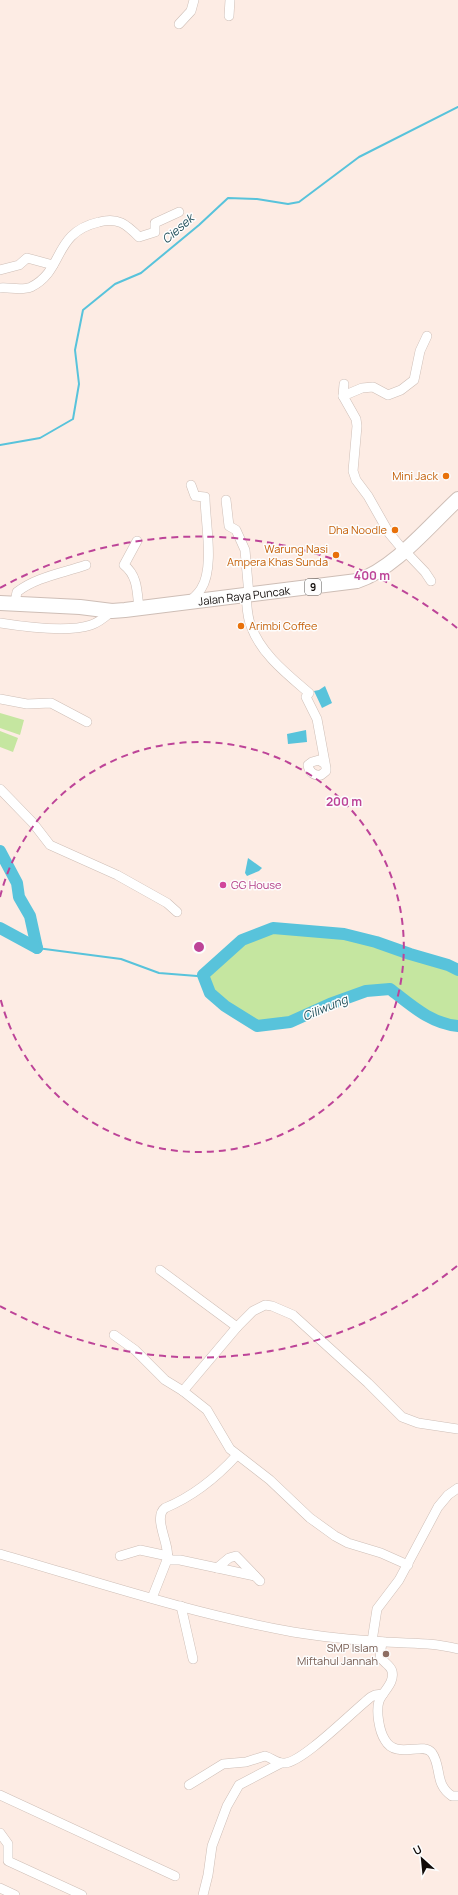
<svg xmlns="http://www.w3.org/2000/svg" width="458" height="1895" viewBox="0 0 458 1895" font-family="Manrope,sans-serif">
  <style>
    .green { fill: #c5e6a0 }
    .water { fill: #58c3db }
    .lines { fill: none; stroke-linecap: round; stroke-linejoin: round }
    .stream { stroke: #58c3db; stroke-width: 2 }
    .river { stroke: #58c3db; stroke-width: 12 }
    .minor-casing { stroke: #cebeb6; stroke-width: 10 }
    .highway-casing { stroke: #cebeb6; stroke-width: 16 }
    .minor { stroke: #fff; stroke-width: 9 }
    .highway { stroke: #fff; stroke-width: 14 }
    .ring { fill: none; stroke: #bd4498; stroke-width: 2; stroke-dasharray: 7 5 }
    .food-dot { fill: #e8710a; stroke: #fdfdfd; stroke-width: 1.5 }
    .hotel-dot { fill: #d1479c; stroke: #fdfdfd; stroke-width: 1.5 }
    .education-dot { fill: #8d6e63; stroke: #fdfdfd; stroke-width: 1.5 }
    .labels { text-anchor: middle; stroke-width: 3; stroke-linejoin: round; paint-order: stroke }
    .shield { fill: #fdfdfd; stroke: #575452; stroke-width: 1 }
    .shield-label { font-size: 10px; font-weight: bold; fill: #100b09 }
    .food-label { font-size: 11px; fill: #c56008; stroke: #fdfdfd; text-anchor: end }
    .street-label { font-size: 11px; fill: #100b09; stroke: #fdfdfd }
    .hotel-label { font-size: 11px; fill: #b23c85; stroke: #fdfdfd; text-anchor: start }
    .education-label { font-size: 11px; fill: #785e54; stroke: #fdfdfd; text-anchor: end }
    .water-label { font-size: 12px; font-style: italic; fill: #22505b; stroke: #fdfdfd }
    .centre { fill: #bd4498; stroke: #fdfdfd; stroke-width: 2 }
    .ring-label { font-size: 12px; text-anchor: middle; font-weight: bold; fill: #bd4498; stroke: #fdfdfd; stroke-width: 3; stroke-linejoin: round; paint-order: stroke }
  </style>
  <rect width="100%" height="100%" fill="#fdece4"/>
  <g class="green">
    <path d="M0,713L24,720L20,735L0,728Z"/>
    <path d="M0,731L18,738L13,752L0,747Z"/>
    <path d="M273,928L344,934L376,942L410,954L448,965L458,970V1026C431,1024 411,1004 390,989L366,991L330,1004L290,1022L257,1026L225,1006L210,993L203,975L242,940Z"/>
  </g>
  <g class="water">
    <path d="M325,686L332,703L322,708L314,691L319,690Z"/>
    <path d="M306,730L307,742L288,744L287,734Z"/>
    <path d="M248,858L262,868L259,871L247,876L245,873Z"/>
  </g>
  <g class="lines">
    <g class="stream">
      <path d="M0,445L40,438L73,419L79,384L75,350L83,310L115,284L141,273L199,225L228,198L257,199L288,204L299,202L359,157L458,107"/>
      <path d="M37,948L121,959L159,973L197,976L203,975"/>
    </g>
    <g class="river">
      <path d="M0,851L17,883L19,897L30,916L37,948"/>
      <path d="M0,928L37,948"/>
      <path d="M458,970L448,965L410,954L376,942L344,934L273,928L242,940L203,975L210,993L225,1006L257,1026L290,1022L330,1004L366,991L390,989C411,1005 431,1024 458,1026"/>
    </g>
    <g class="minor-casing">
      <g id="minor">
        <path d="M229,16L230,0"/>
        <path d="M179,24L191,11L194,0"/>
        <path d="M0,270L19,265L27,258L53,265"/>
        <path d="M0,288C9,287 22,291 31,287C65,270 52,233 99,222C118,217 126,224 139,237L155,232V223L179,212"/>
        <path d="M344,384L343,396L356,419L357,426L353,471L356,480L368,496L389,533L404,551"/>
        <path d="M343,396L362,388L373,387L388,395L401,390L414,380L420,351L427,336"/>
        <path d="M226,500L229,526L236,530L245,550L249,595"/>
        <path d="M137,541L124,565C138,576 137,592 139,609"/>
        <path d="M404,550L425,572L431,581"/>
        <path d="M246,596C247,605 247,617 251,626C261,654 287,674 309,693L306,697L317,719L326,768V771L321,775C314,776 309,772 308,765L312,762L319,760L325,764"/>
        <path d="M15,602L17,592C36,577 63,573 86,565"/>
        <path d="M189,602C193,598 198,594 201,589C215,568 205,521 205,497L195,496L191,485"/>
        <path d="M0,623C25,627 67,633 91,625C100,622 105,617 112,611"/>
        <path d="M0,699L27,704L51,703L87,722"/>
        <path d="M0,789L33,823L50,845L117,875L167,903L177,912"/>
        <path d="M160,1270L237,1327"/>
        <path d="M114,1335L135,1350L165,1380L183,1391L207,1410L230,1449L270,1480L310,1518L335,1536L348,1543L381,1553L408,1565"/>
        <path d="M183,1391L237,1327L253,1311L265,1305L272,1306L293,1315L368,1383L402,1417L418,1423L458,1429"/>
        <path d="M0,1554C97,1582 193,1614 293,1632C323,1637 355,1640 386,1642C410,1643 435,1643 458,1649"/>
        <path d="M120,1556L140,1550L168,1556"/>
        <path d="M167,1560C171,1545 152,1518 165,1508C194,1496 216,1478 237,1455"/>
        <path d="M217,1568L229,1558L236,1556L260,1581"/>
        <path d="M152,1598L167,1560H180L255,1576"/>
        <path d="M181,1606L193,1659"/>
        <path d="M372,1641L377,1609L399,1580L438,1507L448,1495L458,1488"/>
        <path d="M382,1642L380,1657C383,1662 390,1665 392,1671C395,1683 383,1691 379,1701C376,1711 379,1731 385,1740C396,1760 423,1741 432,1753C442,1767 434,1784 452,1796H458"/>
        <path d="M189,1785L223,1764L246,1762L265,1756C272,1758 278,1764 285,1763C303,1762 354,1710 371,1697L375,1695L383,1694"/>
        <path d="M0,1795L175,1876"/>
        <path d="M0,1833L8,1844V1861L82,1895"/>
        <path d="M0,1888L15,1895"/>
        <path d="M203,1895L208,1875L212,1846L227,1806L239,1785L281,1763"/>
      </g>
    </g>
    <g class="highway-casing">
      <path id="highway" d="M0,603L80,607L112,611L125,610L357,581C394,569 429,526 458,499"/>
    </g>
    <use href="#minor" class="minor"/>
    <use href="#highway" class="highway"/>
  </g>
  <g class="ring">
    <path d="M0 897A205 205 0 1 1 0 997"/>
    <path d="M457 1266A410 410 0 0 1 0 1306M0 588A410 410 0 0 1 457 628"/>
  </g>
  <g class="food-dot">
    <circle cx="446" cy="476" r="4"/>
    <circle cx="395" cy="530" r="4"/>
    <circle cx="336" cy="555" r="4"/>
    <circle cx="241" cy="626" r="4"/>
  </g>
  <circle class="hotel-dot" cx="223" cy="885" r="4"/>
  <circle class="education-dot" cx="386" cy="1654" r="4"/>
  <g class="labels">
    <rect class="shield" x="305" y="579" width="16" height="16" rx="3"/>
    <g class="shield-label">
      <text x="313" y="591">9</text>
    </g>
    <g class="food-label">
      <text x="438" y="480">Mini Jack</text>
      <text x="387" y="534">Dha Noodle</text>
      <text x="328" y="553">Warung Nasi<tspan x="328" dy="13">Ampera Khas Sunda</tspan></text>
      <text x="249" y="630" text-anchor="start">Arimbi Coffee</text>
    </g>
    <g class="street-label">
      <text transform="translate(244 596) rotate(-7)" y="4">Jalan Raya Puncak</text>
    </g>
    <g class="hotel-label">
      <text x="231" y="889">GG House</text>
    </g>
    <g class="education-label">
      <text x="378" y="1652">SMP Islam<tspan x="378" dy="13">Miftahul Jannah</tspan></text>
    </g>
    <g class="water-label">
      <text transform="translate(178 229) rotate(-41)" y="4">Ciesek</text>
      <text transform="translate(325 1008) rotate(-23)" y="4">Ciliwung</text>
    </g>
  </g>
  <circle cx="199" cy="947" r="6" class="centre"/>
  <g class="ring-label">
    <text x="372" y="580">400 m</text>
    <text x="344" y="806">200 m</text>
  </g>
  <g transform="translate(422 1859) rotate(333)" stroke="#fdfdfd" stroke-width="3" paint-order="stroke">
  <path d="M0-3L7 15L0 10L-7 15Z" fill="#100b09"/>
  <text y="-6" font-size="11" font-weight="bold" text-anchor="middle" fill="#100b09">U</text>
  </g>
</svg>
